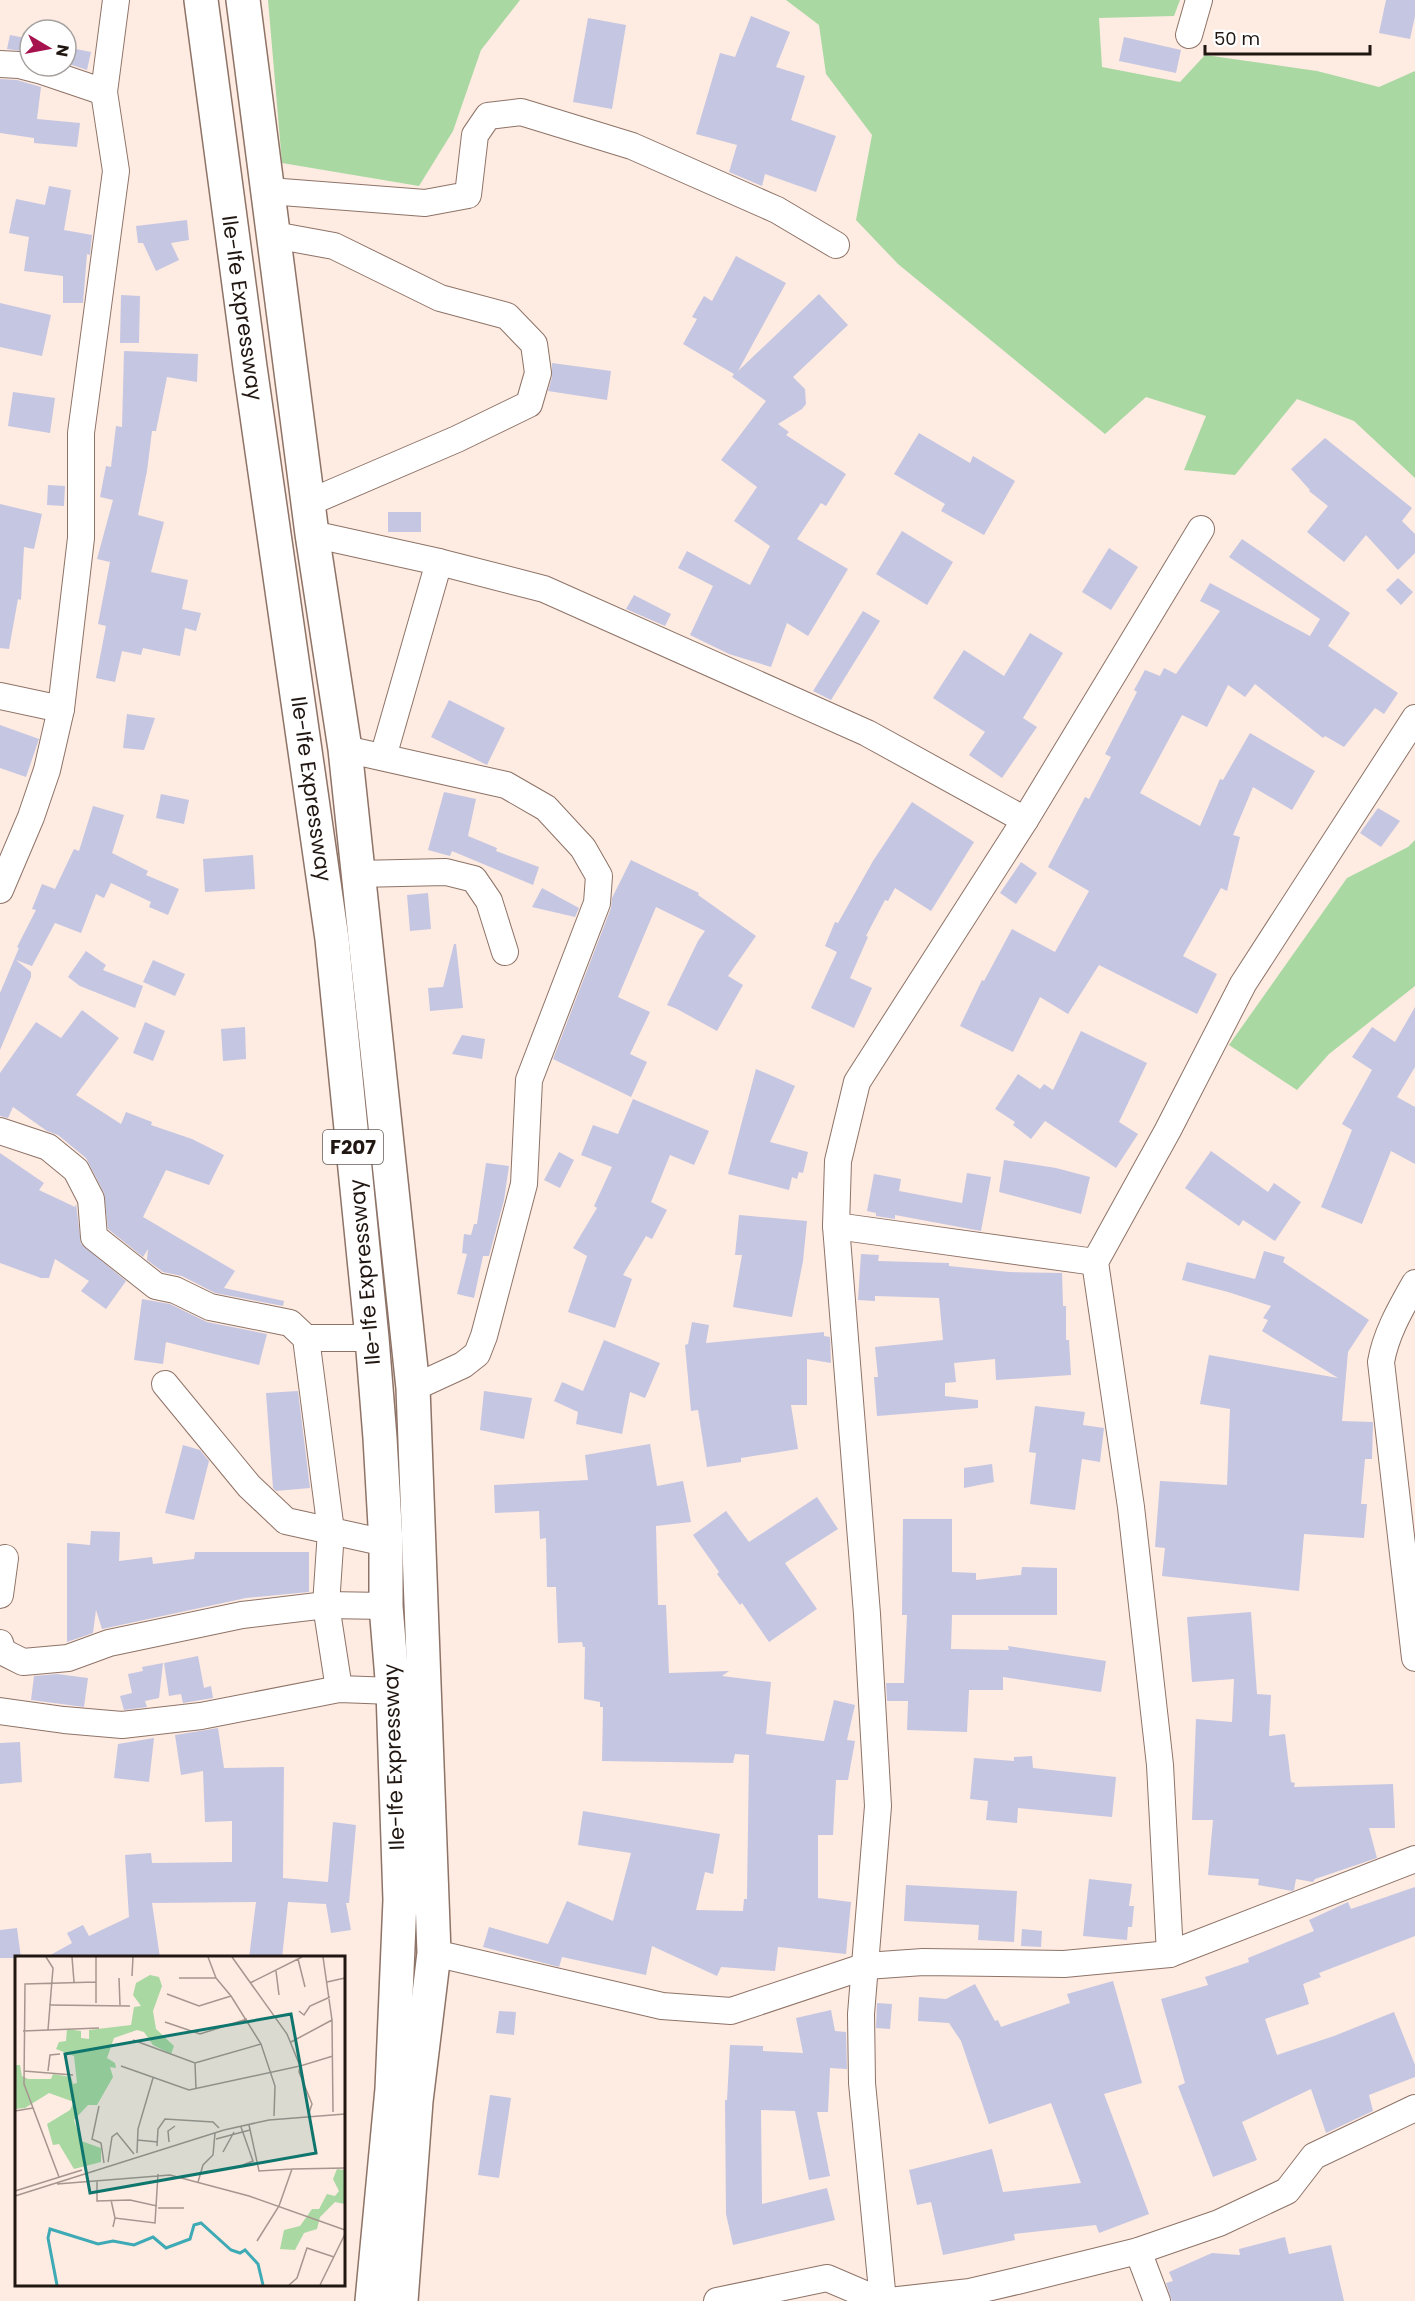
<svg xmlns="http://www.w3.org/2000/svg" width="1415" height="2301" viewBox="0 0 1415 2301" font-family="Poppins,sans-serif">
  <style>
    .green { fill: #a9d8a2 }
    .building { fill: #c5c6e2 }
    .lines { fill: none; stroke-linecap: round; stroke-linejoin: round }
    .street-casing { stroke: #8e7367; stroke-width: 28 }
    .primary-casing { stroke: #8e7367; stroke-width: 36 }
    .street { stroke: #fff; stroke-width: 26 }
    .primary { stroke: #fff; stroke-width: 33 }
    .labels { text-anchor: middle; stroke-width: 4.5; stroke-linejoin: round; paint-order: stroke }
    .shield { fill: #fff; stroke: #645d59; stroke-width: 1.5 }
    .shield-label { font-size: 20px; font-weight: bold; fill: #211712 }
    .street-label { font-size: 21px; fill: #211712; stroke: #fff }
    .inset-river { fill: none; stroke: #3eaab5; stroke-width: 3 }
    .inset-road { fill: none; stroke: #a6968f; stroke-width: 1.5 }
    .view { fill: #0f766e; fill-opacity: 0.15; stroke: #0f766e; stroke-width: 3 }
    .inset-edge { fill: none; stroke: #211712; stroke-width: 3 }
  </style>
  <rect width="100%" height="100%" fill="#feebe2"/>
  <g class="green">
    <path d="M268,0H520L481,50L453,131L419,186L282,163Z"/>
    <path d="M786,0H1180L1174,16L1099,18L1102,67L1180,82L1205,55L1317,71L1379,87L1415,71V478L1354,421L1297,399L1235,475L1184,470L1206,416L1146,397L1105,434L898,264L856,220L872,135L826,74L819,25Z"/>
    <path d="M1415,840V986L1329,1054L1297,1090L1229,1045L1347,878L1408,847Z"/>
  </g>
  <g class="building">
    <path d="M1386,0H1415V16L1410,39L1379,33Z"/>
    <path d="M751,16L790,32L776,67L805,76L791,120L836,136L816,192L765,174L762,186L729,172L737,145L696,134L720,53L735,57Z"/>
    <path d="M588,18L626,25L612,109L573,102Z"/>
    <path d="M10,35L30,39V52L7,49Z"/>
    <path d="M1124,37L1181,50L1176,73L1119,61Z"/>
    <path d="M66,47L91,52L87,70L66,63Z"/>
    <path d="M0,79L17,80L41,87L37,119L80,123L77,147L34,143V138L0,133Z"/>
    <path d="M49,186L71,190L64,230L92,235L90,255L87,254L83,303H63V276L24,271L29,237L9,233L16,199L45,205Z"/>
    <path d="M187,220L189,240L171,243L179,260L156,271L143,243H138L136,226Z"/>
    <path d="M736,256L786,283L738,371L819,294L848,325L793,377L805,389L806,404L802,409L778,424L789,432L786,435L846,474L826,506L821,503L797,539L848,569L808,636L787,623L771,667L729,654L690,635L713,586L678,568L687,551L750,585L770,546L734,521L757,487L721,460L766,401L732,377L734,374L683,344L697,319L692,317L704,296L712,301Z"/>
    <path d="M121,295L140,296L139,343H120Z"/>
    <path d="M0,303L51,315L42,356L0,347Z"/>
    <path d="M124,351L198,354L197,382L167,377L156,431H152L147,471L138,515L164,522L151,572L188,580L182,609L201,613L196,631L185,628L180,656L143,648L141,655L122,651L115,682L96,678L106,626L98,624L110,562L97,559L113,500L100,497L106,466L111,467L116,426L122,427Z"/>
    <path d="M552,363L611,371L607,400L548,391L552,377Z"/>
    <path d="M13,392L55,398L50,433L8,426Z"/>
    <path d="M919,433L970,463L973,456L1015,481L984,535L941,511L945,504L894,474Z"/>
    <path d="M1325,438L1412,508L1402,521L1415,534V553L1398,570L1366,535L1344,562L1307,532L1328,506L1309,491L1310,490L1291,469Z"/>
    <path d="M48,485L65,486L64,506L47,505Z"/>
    <path d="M0,504L42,514L34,549L24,547L21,600L18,599L9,649L0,648Z"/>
    <rect x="388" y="512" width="33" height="20"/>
    <path d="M902,531L953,562L927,605L876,574Z"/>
    <path d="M1242,539L1350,613L1328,646L1398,693L1384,714L1375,708L1344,747L1325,736L1323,738L1255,684L1245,697L1228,685L1207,727L1182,715L1140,793L1200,826L1220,779L1223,780L1250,733L1315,771L1292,810L1253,787L1233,835L1240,837L1227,891L1221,888L1183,956L1217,974L1197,1014L1099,965L1068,1014L1040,997L1013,1052L960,1026L982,980L984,981L1012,929L1055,952L1089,891L1048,867L1085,797L1089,799L1111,757L1105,754L1137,692L1134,690L1145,670L1160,676L1164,668L1176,674L1220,611L1200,601L1210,583L1310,636L1320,619L1229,557Z"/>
    <path d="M1109,548L1138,567L1111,610L1082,592Z"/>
    <path d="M1398,578L1413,592L1401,605L1386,590Z"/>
    <path d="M634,595L671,614L665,626L626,609Z"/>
    <path d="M863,611L880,621L831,700L813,691Z"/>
    <path d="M1030,633L1063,653L1023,718L1037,727L1002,778L969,755L985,732L933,698L964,650L1004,676Z"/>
    <path d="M449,700L505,728L487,765L431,737Z"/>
    <path d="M127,714L155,718L144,750L123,748Z"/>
    <path d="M0,725L39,739L26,777L0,768Z"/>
    <path d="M444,792L476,799L468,836L497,848L496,851L539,867L533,885L452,851L450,856L428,850Z"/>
    <path d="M161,794L189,800L184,824L156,818Z"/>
    <path d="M912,802L974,842L931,911L895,888L888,901L885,900L866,936L868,937L850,978L872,988L854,1028L811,1008L837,952L825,946L835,922L838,923L873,861Z"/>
    <path d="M93,806L124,815L112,853L148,871L146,875L179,889L168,915L149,907L151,902L111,883L104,898L96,894L81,933L55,923L32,966L16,960L31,972V977L0,1050V993L19,948L17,947L36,910L32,909L42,884L55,889L74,849L79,851Z"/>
    <path d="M1378,808L1400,821L1381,847L1360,833Z"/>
    <path d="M253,855L255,889L205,892L203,859Z"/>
    <path d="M631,860L699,893L698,895L756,936L728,976L743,985L717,1031L677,1009L667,1005L698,941L705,931L656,907L618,997L650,1012L630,1054L647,1062L631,1097L553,1059L611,908L612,898Z"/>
    <path d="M1021,862L1037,873L1016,904L1000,893Z"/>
    <path d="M542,888L579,908L575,917L532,907Z"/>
    <path d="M428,893L431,929L410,931L407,895Z"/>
    <path d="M454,944H456L463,1008L430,1011L428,988L443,987Z"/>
    <path d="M86,951L106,965L103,970L143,986L135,1008L80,986L68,977Z"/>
    <path d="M153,960L185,974L175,996L143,982Z"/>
    <path d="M1415,1007V1067L1397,1097L1415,1107V1164L1391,1151L1362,1224L1321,1207L1352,1130L1342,1124L1372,1070L1352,1057L1372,1027L1395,1042Z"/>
    <path d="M82,1010L119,1038L76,1095L121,1124L126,1112L152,1122L151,1125L192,1139L224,1155L209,1185L166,1170L143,1217L235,1271L224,1288L284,1301L283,1306L215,1293L182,1276L163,1272L147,1260L148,1249L143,1257L108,1229L104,1193L86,1158L58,1135L47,1131L13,1107L8,1118L0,1116V1073L36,1022L61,1038Z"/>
    <path d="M145,1022L165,1031L153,1061L133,1053Z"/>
    <path d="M245,1027L246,1059L223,1061L221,1029Z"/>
    <path d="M1081,1031L1147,1063L1119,1122L1138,1134L1116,1168L1045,1121L1031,1139L1013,1125L1015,1122L995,1109L1018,1074L1040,1089L1044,1084L1053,1090Z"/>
    <path d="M462,1035L485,1039L482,1059L452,1054Z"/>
    <path d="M756,1069L795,1086L770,1142L808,1152L803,1173L799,1172L797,1179L792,1177L789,1190L728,1174Z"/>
    <path d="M633,1099L709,1131L694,1165L670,1155L651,1202L667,1210L652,1239L646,1236L623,1275L632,1279L615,1328L568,1312L587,1256L573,1248L597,1208L594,1206L612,1167L581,1155L593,1125L618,1134Z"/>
    <path d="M1211,1151L1268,1192L1274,1183L1301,1202L1275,1241L1243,1220L1239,1226L1185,1188Z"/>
    <path d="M559,1152L574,1160L560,1188L544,1180Z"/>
    <path d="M0,1153L44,1183L39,1190L75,1207L76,1204L81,1244L126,1281L106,1309L81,1291L89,1281L55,1259L49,1278H41L0,1263Z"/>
    <path d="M1004,1160L1056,1168L1090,1177L1081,1214L999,1192Z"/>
    <path d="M486,1163L509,1166L504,1200L489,1256H483L474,1298L457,1294L467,1254L462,1253L464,1234L471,1235L474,1224H477Z"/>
    <path d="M967,1173L991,1177L981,1231L895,1215V1219L876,1216V1213L867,1211L874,1174L901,1179L899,1191L962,1203Z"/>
    <path d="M739,1215L807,1221L803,1261L792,1317L733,1307L742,1255H735Z"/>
    <path d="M1264,1251L1285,1257L1283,1262L1369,1320L1348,1352L1342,1421L1373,1422L1372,1459H1365L1361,1504H1367L1364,1538L1304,1534L1299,1591L1162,1576L1165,1548L1155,1547L1160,1481L1227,1485L1230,1409L1200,1404L1209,1355L1338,1378L1262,1331L1268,1320L1263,1318L1271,1306L1228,1292L1182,1280L1187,1262L1255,1279Z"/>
    <path d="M861,1254L879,1255L878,1261L949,1263V1266L1009,1272L1062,1273L1063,1306H1066V1340H1069L1071,1375L996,1380L995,1359L954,1363L956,1382L945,1383V1396L978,1400V1408L877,1416L874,1377H878L875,1347L943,1340L939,1298L875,1296V1301L858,1300Z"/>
    <path d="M142,1299L170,1304L207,1322L267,1334L259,1365L166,1342L163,1364L134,1360Z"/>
    <path d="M692,1322L709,1325L706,1343L824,1332V1336L830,1337L831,1363L807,1359V1405H791L798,1449L741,1458V1462L707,1467L698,1410L691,1411L685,1345L688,1344Z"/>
    <path d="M604,1340L660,1363L645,1398L630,1392L622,1434L576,1424L578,1412L554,1401L562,1382L583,1391Z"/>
    <path d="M298,1391L310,1488L276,1491L273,1488L266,1393Z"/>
    <path d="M484,1391L532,1398L524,1439L480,1430Z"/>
    <path d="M1035,1406L1085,1412L1083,1425L1104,1428L1100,1462L1082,1459L1075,1510L1030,1504L1036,1453L1029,1452Z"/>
    <path d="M650,1444L657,1486L683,1481L691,1522L656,1526L658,1605H666L669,1673L729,1671L722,1676L771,1682L766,1734L824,1741L834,1700L855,1705L847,1740L855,1741L848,1780H836L833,1835H818V1898L851,1902L846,1954L778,1947L775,1971L721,1967L717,1976L652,1946L646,1975L562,1957L559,1967L483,1947L489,1927L548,1944L567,1901L613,1921L631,1853L578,1845L583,1811L720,1834L713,1874L705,1872L696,1910L743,1911L744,1899H747L749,1755L735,1754L733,1763L602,1761L603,1707H600V1702L584,1699L585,1647H583L582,1642L558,1643L556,1587H547L546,1538L540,1539L539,1511L495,1513L494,1485L588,1480L585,1455Z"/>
    <path d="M183,1445L200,1450L209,1461L194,1520L165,1513Z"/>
    <path d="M992,1464L994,1482L964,1488V1468Z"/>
    <path d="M817,1497L838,1529L785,1563L817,1609L769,1642L742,1603L740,1605L717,1574L719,1572L693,1535L726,1511L749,1542Z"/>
    <path d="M903,1519H952V1572L976,1573V1580L1021,1575L1022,1567L1057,1568V1615H952L951,1649L1009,1650L1008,1646L1106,1661L1101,1692L1003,1677V1690H969L967,1732L907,1730L908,1701H887L886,1683H904L907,1615H902Z"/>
    <path d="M91,1531L120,1532L119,1561L152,1557L153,1564L194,1559L195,1552H309V1592L246,1598L102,1629L96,1610L93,1633L67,1642V1543L90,1545Z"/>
    <path d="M1251,1612L1257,1694L1271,1695L1269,1736L1285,1734L1291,1782L1295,1783L1294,1787L1393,1784L1395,1828H1369L1377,1858L1315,1879L1313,1882L1296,1879L1294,1890L1292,1891L1258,1885L1259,1879L1208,1875L1213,1820H1192L1196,1719L1232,1722L1234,1679L1192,1682L1187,1617Z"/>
    <path d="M198,1656L204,1688L211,1686L213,1698L183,1703L181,1694L169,1696L164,1663Z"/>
    <path d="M163,1663L159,1698L145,1701L147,1707L124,1710L120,1696L132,1693L128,1674L143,1671L142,1667Z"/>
    <path d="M57,1674L88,1678L84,1707L31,1700L34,1676Z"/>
    <path d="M218,1728L224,1768L284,1767L283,1878L328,1882L333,1822L356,1825L349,1903H346L351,1930L331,1933L326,1904L288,1902L282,1958H249L256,1902L152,1903L160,1958H45L72,1943L67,1933L83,1925L89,1936L129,1917L125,1855L151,1853L152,1863L232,1862V1821L205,1822L203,1771L181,1775L175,1735Z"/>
    <path d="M154,1738L149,1782L114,1778L118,1744Z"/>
    <path d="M20,1742L22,1782L0,1784V1743Z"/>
    <path d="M1032,1756L1033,1768L1116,1777L1112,1817L1018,1808L1017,1823L986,1820L988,1801L970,1799L974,1758L1014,1761V1757Z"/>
    <path d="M1089,1879L1132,1884L1129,1906H1134L1132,1927H1128L1127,1940L1083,1936Z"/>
    <path d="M906,1885L1017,1891L1014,1942L978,1940L979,1925L904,1921Z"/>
    <path d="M1415,1887V1936L1319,1973L1321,1977L1303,1984L1309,2004L1265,2019L1277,2055L1334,2036L1394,2012L1415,2065V2077L1369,2095L1373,2111L1326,2133L1311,2089L1242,2122L1257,2160L1213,2177L1178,2086L1185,2083L1161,1999L1208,1985L1205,1977L1249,1962L1248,1958L1314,1931L1309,1920L1348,1902L1351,1909Z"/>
    <path d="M17,1928L21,1958H0V1930Z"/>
    <path d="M1022,1929L1042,1931L1041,1947L1021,1946Z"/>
    <path d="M1113,1981L1142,2083L1104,2094L1149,2214L1099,2233L1096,2225L1014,2234L1015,2240L943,2255L931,2202L917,2205L909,2170L992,2149L1003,2192L1081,2183L1051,2103L989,2124L961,2041L949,2023L918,2021L919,1997L946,1999L975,1984L995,2021L998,2020L1001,2027L1070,2003L1067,1994Z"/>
    <path d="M877,2003L892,2004L890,2029L876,2028Z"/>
    <path d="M831,2010L835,2031L846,2032L847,2069L830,2068L828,2112H817L830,2176L809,2180L795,2111L761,2110L762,2204L827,2188L835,2220L733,2245L726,2214L725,2100H727L730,2045L763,2046V2051L803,2053L796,2018Z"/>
    <path d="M499,2011L516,2012L514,2035L496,2033Z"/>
    <path d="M490,2095L511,2098L499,2178L478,2175Z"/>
    <path d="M1285,2237L1289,2254L1331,2245L1344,2301H1172L1166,2283L1173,2281L1169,2272L1212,2253L1240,2255L1239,2249Z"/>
  </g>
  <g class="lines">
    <g class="street-casing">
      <g id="street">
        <path d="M1189,35L1199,0"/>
        <path d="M0,64L19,65L42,71L104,92"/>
        <path d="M269,191L425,203L468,195L475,135L488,116L521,112L632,146L777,210L836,245"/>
        <path d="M274,235L334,246L440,298L507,316L534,344L538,373L529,404L457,439L308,503"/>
        <path d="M312,534L439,562L544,589L867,733L1025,820"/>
        <path d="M0,696L61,709"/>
        <path d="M345,749L506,785L546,808L583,848L599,876L597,903L529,1080L524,1184L484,1336L477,1354L463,1365L413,1388"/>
        <path d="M383,757L439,562"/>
        <path d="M357,874L446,872L474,879L489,901L505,952"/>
        <path d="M0,890L31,817L47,770L61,709L81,538V433L116,171L104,92L116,0"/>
        <path d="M0,1131L48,1147L76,1170L91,1199L94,1237L156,1286L175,1290L210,1307L290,1323L306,1338L331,1531L326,1605L339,1689"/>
        <path d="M836,1226L1095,1262"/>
        <path d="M1415,1283C1401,1308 1386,1333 1381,1362L1415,1658"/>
        <path d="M306,1338H372"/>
        <path d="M165,1384L249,1486L286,1521L386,1543"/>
        <path d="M0,1595L5,1558"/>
        <path d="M0,1643L3,1652L23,1662L68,1658L109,1643L242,1615L326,1605L386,1606"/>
        <path d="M0,1711L64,1720L122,1725L201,1716L339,1689L393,1691"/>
        <path d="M434,1953L662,2006L731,2011L866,1966L923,1962L1064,1964L1170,1954L1415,1859"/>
        <path d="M1170,1954L1160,1765L1131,1507L1095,1262L1168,1130L1243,984L1415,718"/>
        <path d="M1138,2251L1157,2301"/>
        <path d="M717,2301L827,2278L881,2301"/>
        <path d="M883,2301L862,2083L861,2014L878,1806L867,1614L836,1226L838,1161L857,1082L1025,820L1201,529"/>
        <path d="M889,2301L970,2292L1017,2281L1138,2251L1219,2223L1287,2191L1314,2156L1415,2108"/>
      </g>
    </g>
    <g class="primary-casing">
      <g id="primary">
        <path d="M201,0L250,367L332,939L372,1338L380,1438L386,1543V1606L393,1691L400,1900L392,2089L372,2301"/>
        <path d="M243,0L312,534L345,749L413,1388L434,1953L416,2101L401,2301"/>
      </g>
    </g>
    <use href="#street" class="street"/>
    <use href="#primary" class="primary"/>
  </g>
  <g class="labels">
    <rect class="shield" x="323" y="1130" width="60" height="34" rx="4.5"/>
    <g class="shield-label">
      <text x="353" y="1154">F207</text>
    </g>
    <g class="street-label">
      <text transform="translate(242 308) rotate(82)" y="7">Ile-Ife Expressway</text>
      <text transform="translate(311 789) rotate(82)" y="7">Ile-Ife Expressway</text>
      <text transform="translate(365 1272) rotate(-95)" y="7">Ile-Ife Expressway</text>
      <text transform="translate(394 1757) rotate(-92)" y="7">Ile-Ife Expressway</text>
    </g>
  </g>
  <g transform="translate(15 1956)">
    <rect width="330" height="330" fill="#feebe2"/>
    <path d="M135,19L144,21L147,30L138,55L141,73L159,90L156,98L138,89L129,76L122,74L99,82L92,102L100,107L101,112L95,111L98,121L82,149H73L59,164L66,185L86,192V206L59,213L44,188L38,189L32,168L55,154L59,146L34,137L10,152L0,153V109H5L7,120L13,123H36L38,118L56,121L58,128L62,127L59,100L41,93L44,86L51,85L52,73L66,75V82L74,83V74L116,69L119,51L126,50L118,39L121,27ZM322,213L330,214V248L320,246L305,261L302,273L289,277L280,294L265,293L269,274L285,270L297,253H304L312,238L320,240L324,235L318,223Z" fill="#a9d8a2"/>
    <path class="inset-river" d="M42,329L33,282L35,273L83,288L98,285L119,289L138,281L151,292L175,283L179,269L186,267L216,294L225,297L230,294L243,308L248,329"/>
    <path class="inset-road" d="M31,1L38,12L33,74M57,1L59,26M81,1V47M193,1L201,22M308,1L317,64L318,156M283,3L290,31M261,15L264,39M117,20L118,1M104,22L105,49M164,22H201L216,40L246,88L260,130L259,160M312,26L330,22M235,27L287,1M152,38L184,50L216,40M34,49L115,50M284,55L289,59L295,50L315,41M150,66L185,78L232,63M8,75L84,72M118,84L180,107L246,88M276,86L317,64M180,107L181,133M106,110L174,134L285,110L272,78L217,1M9,115L58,119M33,115L35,99L45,98M84,150L77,183L86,187L89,207M0,155L18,152M294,157L297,148L284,116L285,110L318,100M234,169L244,215L277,213M226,171L238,205L228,209M201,183L235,174M122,184L143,186M154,186L153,175L160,170M142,190L143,173L150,163L198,166L204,172M208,196L219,176M122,197L123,173L138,122M93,206L97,181L102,177L119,198M44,221L9,128L10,28L81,26M82,225V245L115,244L142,250M183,226L188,209L198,199L200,177M42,228L155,219L234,240L330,274M0,235L67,214M0,240L209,174L254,164L330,158M96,244L100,262M143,252H169M98,271L100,262L140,267L143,218M242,285L264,250L277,213L330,212M274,329L282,322L292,292L319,301M305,329L330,278"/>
    <path class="view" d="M276,58L301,197L75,237L50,98Z"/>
    <rect width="330" height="330" class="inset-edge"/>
  </g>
  <g transform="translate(48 48) rotate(100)"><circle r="28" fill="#ffffff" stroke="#a6a2a0" stroke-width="1.5"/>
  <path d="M0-4.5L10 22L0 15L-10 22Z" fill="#a6124d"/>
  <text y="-9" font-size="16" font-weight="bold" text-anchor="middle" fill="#211712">N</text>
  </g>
  <path d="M1205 45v9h165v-9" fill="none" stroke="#211712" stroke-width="3"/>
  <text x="1214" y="45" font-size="18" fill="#211712" stroke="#ffffff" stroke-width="4.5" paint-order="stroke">50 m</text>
</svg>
